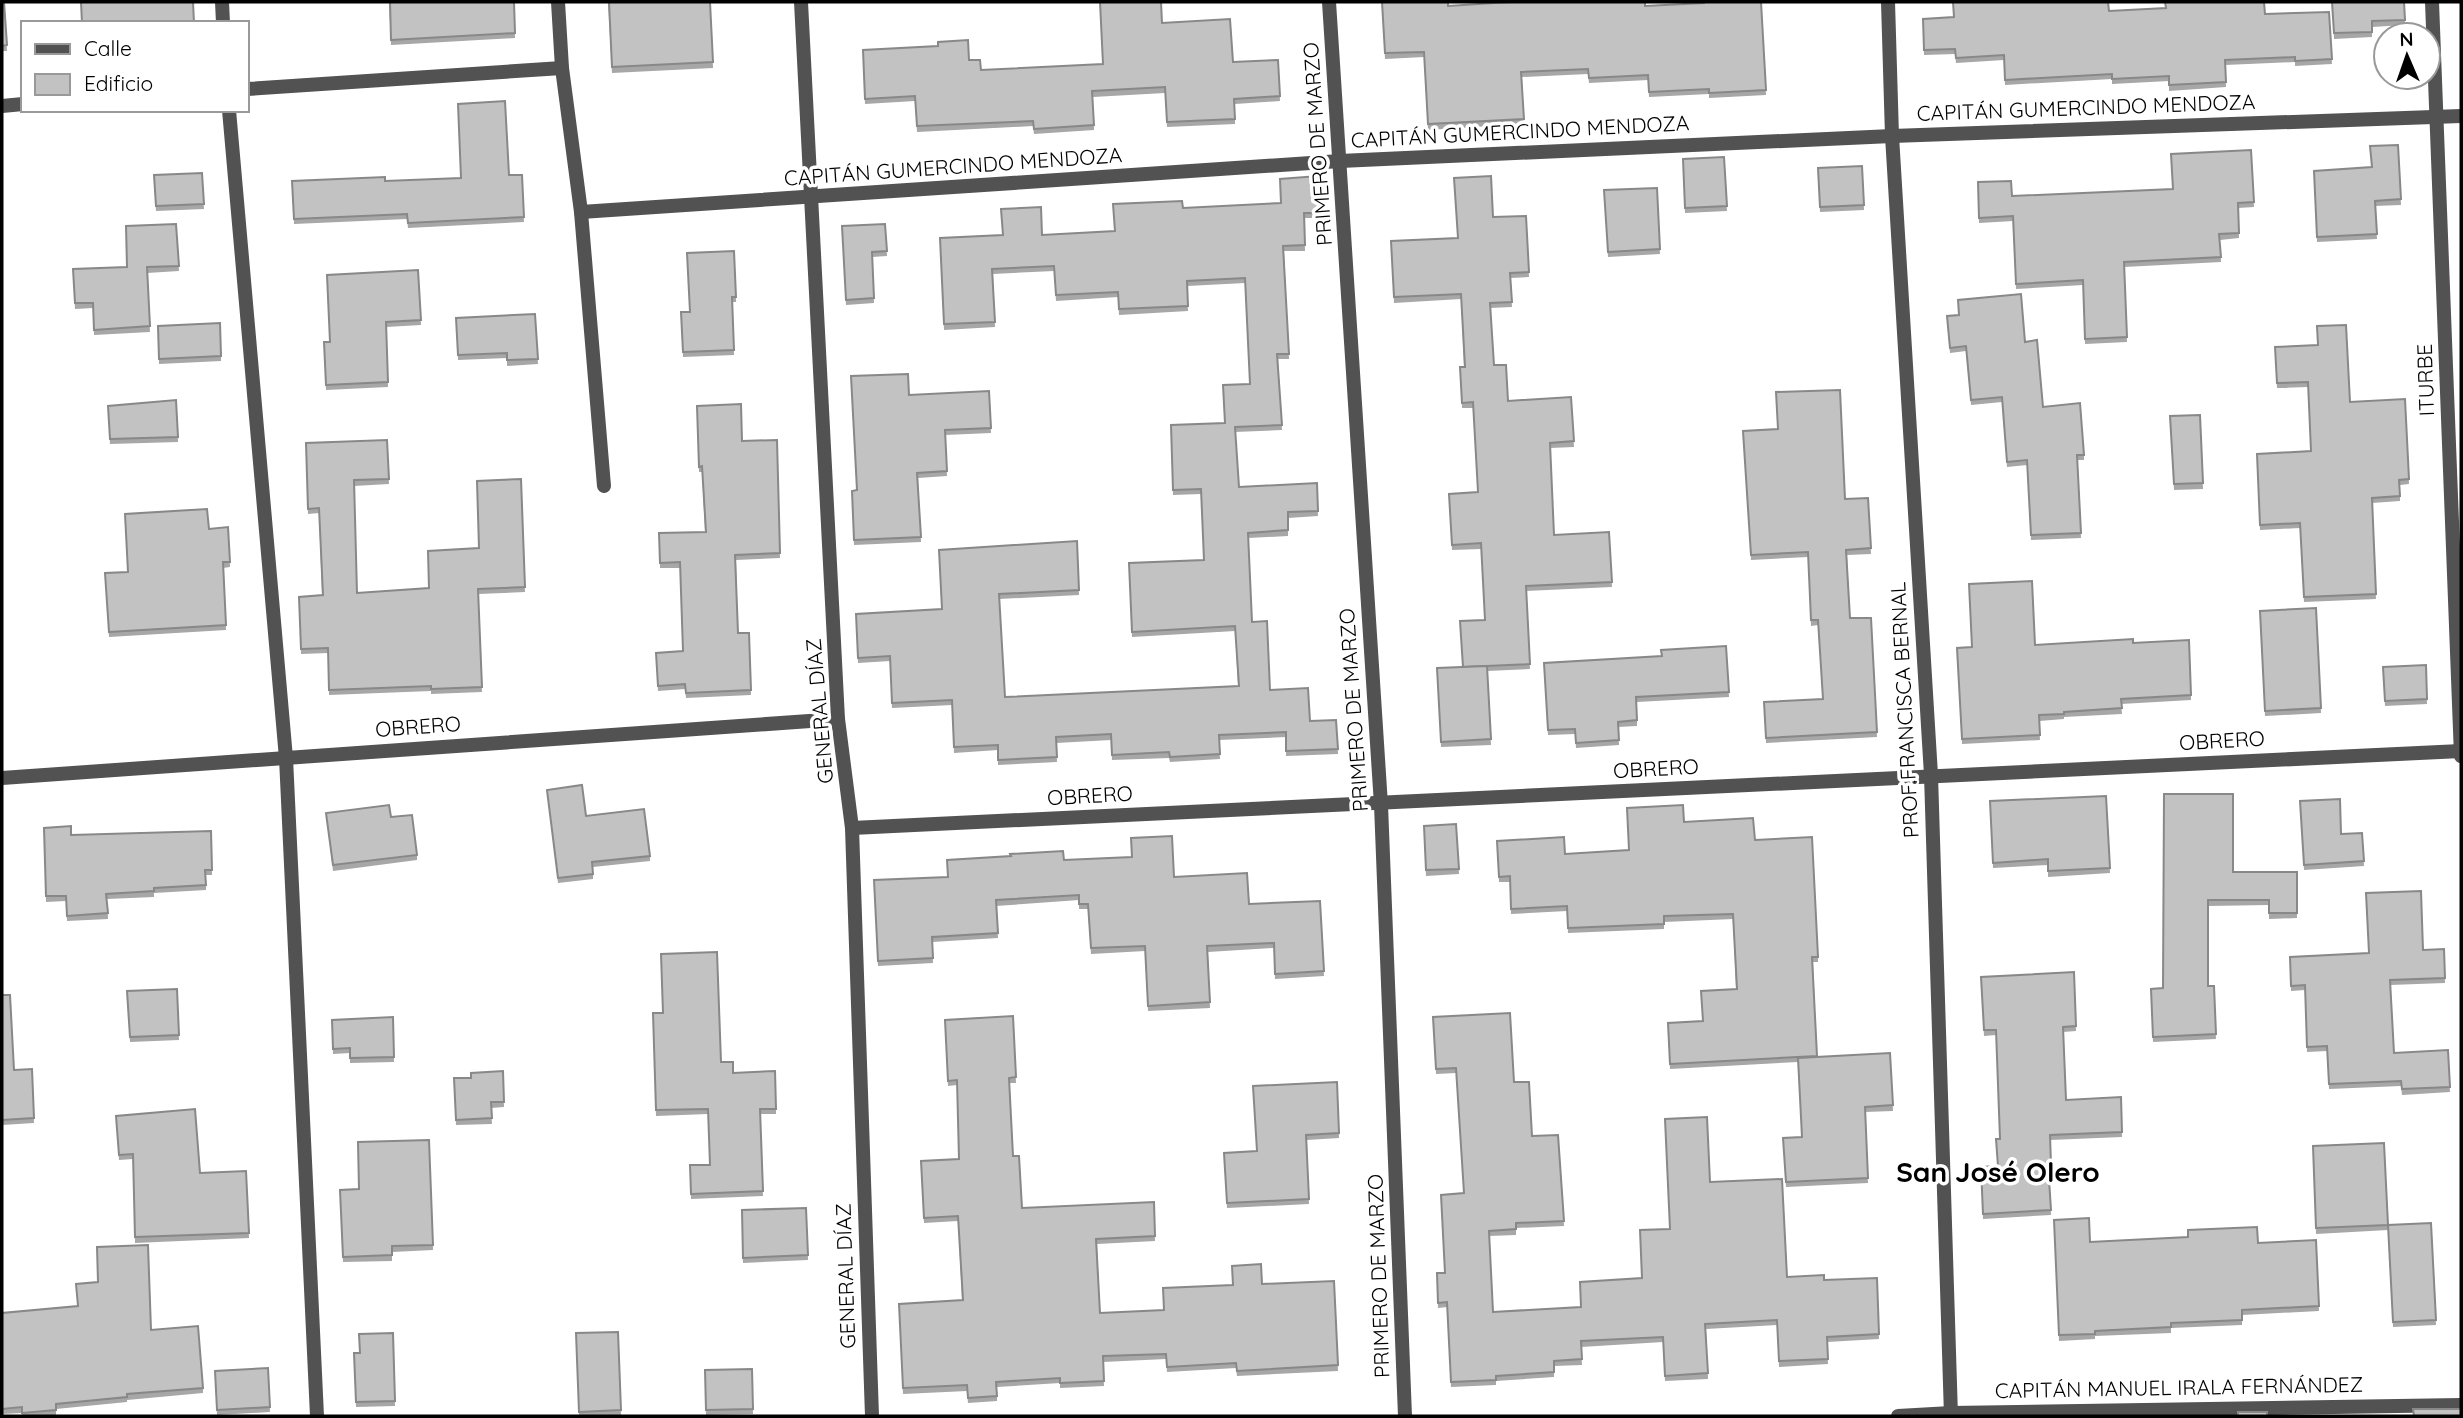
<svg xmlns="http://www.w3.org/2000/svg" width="2463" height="1418" viewBox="0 0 2463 1418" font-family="Quicksand,sans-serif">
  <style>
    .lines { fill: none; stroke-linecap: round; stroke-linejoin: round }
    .minor { stroke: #525252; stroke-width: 14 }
    .wall { fill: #a7a7a7 }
    .building { fill: #c2c2c2; stroke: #888; stroke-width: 2 }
    .labels { text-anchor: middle; stroke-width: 7; stroke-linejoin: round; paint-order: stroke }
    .street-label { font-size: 21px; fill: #000; stroke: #fff }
    .district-label { font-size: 28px; font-weight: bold; fill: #000; stroke: #fff }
  </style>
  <rect width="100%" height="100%" fill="#fff"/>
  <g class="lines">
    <g class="minor">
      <path d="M222,2L223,23"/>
      <path d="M558,2L562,68L581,212L604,486"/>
      <path d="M801,2L838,719L852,828L872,1416"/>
      <path d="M1329,2L1381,805L1405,1416"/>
      <path d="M1888,2L1892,136L1931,775L1951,1416"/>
      <path d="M2432,2L2461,756"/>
      <path d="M247,89L562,68"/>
      <path d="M2,106L23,104"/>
      <path d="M229,110L286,758L317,1416"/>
      <path d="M581,212L1340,161L1892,136L2461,116"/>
      <path d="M2,778L838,719"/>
      <path d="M852,828C1389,804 1925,775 2461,751"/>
      <path d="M1898,1416L1951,1413L2461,1405"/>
    </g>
  </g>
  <g class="wall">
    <path d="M2,2H4L7,51H2Z"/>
    <path d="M389,2H514L515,38L391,45Z"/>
    <path d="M608,2H710L713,68L612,73Z"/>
    <path d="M1382,2L1448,6H1645L1761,2L1766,95L1709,98V94L1649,97L1648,80L1589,83L1588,74L1522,77L1524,124L1428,130L1424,57L1385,59Z"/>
    <path d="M2332,2H2404L2405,25L2372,27V37L2334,39Z"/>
    <path d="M2109,11L2265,14L2329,12L2332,64L2295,66V62L2225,65L2226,87L2169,91V81L2112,84V79L2005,85L2004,60L1956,63L1955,54L1924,55L1923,19Z"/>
    <path d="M1162,23L1233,62L1278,60L1280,101L1235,104V124L1167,127L1165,93L1093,97L1094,130L1034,134L1033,126L917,132L915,101L865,104L863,50L981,70L1103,64Z"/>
    <path d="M2398,145L2401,205L2375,206L2377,239L2317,242L2314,171L2371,167Z"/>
    <path d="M2251,150L2254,207L2238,208L2239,238L2220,240L2221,262L2124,267L2127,342L2085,344L2083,285L2016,289L2013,221L1979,223L1978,182L2012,196L2173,189Z"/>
    <path d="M1724,157L1727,211L1685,213L1683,159Z"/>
    <path d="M1862,166L1864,210L1820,212L1818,168Z"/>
    <path d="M202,173L204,209L156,211L154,175Z"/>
    <path d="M522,175L524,222L408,228L407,219L294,224L292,181H385Z"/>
    <path d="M1318,176L1320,218H1304L1305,251H1284L1289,359H1278L1282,430L1235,432L1239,487L1317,483L1318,516L1288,518V536L1248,538L1252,622L1270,690L1310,721L1336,720L1338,754L1286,756V737L1219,740L1220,759L1170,762L1169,758L1112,760L1111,740L1056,743L1057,762L998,765V750L954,753L952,705L892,708L890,661L858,663L856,614L942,609L1077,541L1079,595L999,599L1005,697L1238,686L1235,631L1132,637L1129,563L1204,560L1201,494L1173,495L1171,425L1225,423L1250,384L1245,283L1187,286L1188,311L1119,315L1118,297L1056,301L1054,271L993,274L995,327L944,330L940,238L1042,235L1114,231L1183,208L1280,203Z"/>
    <path d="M1657,188L1660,254L1608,257L1604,190Z"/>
    <path d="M1526,216L1529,277L1510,278L1512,307L1490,308L1494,365L1508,401L1571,397L1574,447L1550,448L1554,535L1609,532L1612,587L1526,591L1530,669L1487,671L1491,745L1441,747L1437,668L1462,667L1485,620L1481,549L1452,550L1449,494L1478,492L1473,408H1462L1460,367H1464L1461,299L1394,303L1391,241L1457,238L1493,217Z"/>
    <path d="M176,224L179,271L147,273L150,332L94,335L93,308L75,309L73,269L127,267Z"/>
    <path d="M885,224L887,256L872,257L874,303L846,305L842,226Z"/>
    <path d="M687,253L736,297V302H732L734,355L683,357L681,312H690Z"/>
    <path d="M418,270L421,325L386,327L388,387L326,390L324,342H330Z"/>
    <path d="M535,314L538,364L507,366V358L458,360L456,318Z"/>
    <path d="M1947,321L2025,342L2043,407L2084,455V460H2077L2081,538L2031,540L2027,465L2007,467L2002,402L1971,405L1966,351L1950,353Z"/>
    <path d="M220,323L221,361L159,364L158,326Z"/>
    <path d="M2275,347L2350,402L2405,399L2409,484L2400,485V501L2372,503L2376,599L2304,602L2300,528L2260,530L2257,454L2311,451L2308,387L2277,388Z"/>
    <path d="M989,391L991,433L945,435L947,476L918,478L921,542L854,545L852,491L856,490L909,395Z"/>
    <path d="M176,400L178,442L110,444L108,406Z"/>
    <path d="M697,406L742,441L777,440L780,558L736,560L738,633H749L751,695L686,698L685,689L658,691L656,653L683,651L680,568H660L659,533L705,532L702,472H699Z"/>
    <path d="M2200,415L2203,489L2174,490L2170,416Z"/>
    <path d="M1743,431L1845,499L1868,498L1871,554L1847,555L1850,618H1871L1877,737L1766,743L1764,702L1823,699L1818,625L1811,626L1808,557L1751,560Z"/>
    <path d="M387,440L389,484L354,486L357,593L429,588L479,548L521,479L525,592L478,594L482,692L431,694V691L329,695L328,653L301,654L299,597L322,595L319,513L308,514L306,443Z"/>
    <path d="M228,527L230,567L223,568L226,630L109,637L105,573L128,572L209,529Z"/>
    <path d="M2316,608L2321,713L2265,716L2260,611Z"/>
    <path d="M2189,640L2191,700L2121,704L2122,714L2064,717V719L2039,721L2040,740L1962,744L1957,648L2035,645L2133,643Z"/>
    <path d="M1726,646L1729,697L1637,702V726L1618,727L1619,745L1576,748L1575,734L1548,735L1544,663L1661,656Z"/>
    <path d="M2426,665L2427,704L2385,706L2383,667Z"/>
    <path d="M547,790L586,816L650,856V861L593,867V879L558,883Z"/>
    <path d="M2164,794L2233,872H2297V918L2269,919V905L2208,906V986H2214L2216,1039L2153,1042L2151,989L2163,988Z"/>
    <path d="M2106,796L2110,873L2048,877V865L1993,868L1990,801Z"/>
    <path d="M2300,801L2341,834L2362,833L2364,866L2304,870Z"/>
    <path d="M326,813L391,817L417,855V860L333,871Z"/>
    <path d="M1684,822L1755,840L1818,957V962H1813L1817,1057L1890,1053L1893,1111L1865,1112L1868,1183L1786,1187L1783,1138L1802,1137L1798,1062L1670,1069L1668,1023L1702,1021L1736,989L1733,919L1664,922V929L1568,933L1567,911L1511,914L1510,882H1499L1497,841L1565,854L1629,850Z"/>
    <path d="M1456,824L1459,874L1426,876L1424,826Z"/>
    <path d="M44,828L71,835L211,831L212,875H206V890L154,893V897L107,899L108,919L67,921L66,901L46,902Z"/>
    <path d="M1011,856L1064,860L1174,877L1249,904L1320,901L1324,976L1275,979L1274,948L1208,952L1210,1008L1148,1011L1145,951L1091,954L1088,909H1079V900L996,906L998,938L932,942L933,963L878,966L874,880L948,877Z"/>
    <path d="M2444,949L2445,983L2390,985L2394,1053L2448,1050L2450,1092L2402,1095L2401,1086L2329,1089L2327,1051L2307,1052L2305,990L2291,991L2290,957Z"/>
    <path d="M2074,972L2076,1031L2063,1032L2066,1100L2121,1097L2122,1137L2050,1140L2051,1169H2049L2051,1215L1983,1219L1981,1167L1997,1166L2000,1139L1996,1035L1984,1036L1981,977Z"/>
    <path d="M177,989L179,1040L130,1042L127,991Z"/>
    <path d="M2,995L14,1070L32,1069L34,1123L2,1125Z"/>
    <path d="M653,1013L721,1062L733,1073L775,1071L776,1114H760L763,1196L691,1199L690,1165H710L708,1114L656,1116Z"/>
    <path d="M1013,1016L1016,1083H1009L1013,1156L1022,1208L1154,1202L1155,1241L1097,1244L1100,1313L1164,1310L1262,1284L1334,1281L1338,1371L1237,1376L1236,1368L1167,1372L1166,1359L1103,1362L1104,1386L1060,1388V1383L997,1387V1401L968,1403L967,1391L903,1394L899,1304L962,1300L958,1221L924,1223L921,1161L959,1159L957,1085L948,1086L945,1020Z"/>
    <path d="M393,1017L394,1062L350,1063V1053L333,1054L332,1020Z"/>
    <path d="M1433,1017L1514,1082L1532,1136L1558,1135L1564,1226L1516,1228V1235L1489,1236L1493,1312L1580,1307L1642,1278L1670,1229L1710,1182L1787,1277L1824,1280L1877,1278L1879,1339L1827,1342L1828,1364L1779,1367L1777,1325L1706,1329L1708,1379L1665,1381L1663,1342L1581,1347L1582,1365L1554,1366V1377L1496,1381V1385L1451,1387L1447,1307L1438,1308L1437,1273H1445L1464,1193L1456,1073L1436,1074Z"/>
    <path d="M503,1071L504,1107L491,1108L492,1124L456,1125L454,1078H471Z"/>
    <path d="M1337,1082L1339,1138L1307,1140L1309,1204L1227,1208L1224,1153L1257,1151Z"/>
    <path d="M116,1121L200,1173L246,1171L249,1238L135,1243L133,1159L119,1160Z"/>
    <path d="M429,1140L433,1250L392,1252V1261L343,1262L340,1190L359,1189Z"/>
    <path d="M2313,1146L2388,1225L2431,1223L2436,1325L2393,1327L2388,1230L2316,1234Z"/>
    <path d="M806,1208L808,1260L743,1263L742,1210Z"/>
    <path d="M2054,1220L2090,1242L2258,1243L2316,1240L2319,1311L2242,1315V1325L2171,1328V1333L2095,1336V1339L2059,1341Z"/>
    <path d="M2,1313L151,1330L203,1388V1393L127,1400V1402L56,1409V1415L22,1416V1413L2,1414Z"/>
    <path d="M618,1332L621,1415L579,1416L576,1333Z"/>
    <path d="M393,1333L395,1406L356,1407L354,1353H360Z"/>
    <path d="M268,1368L270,1412L217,1415L215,1371Z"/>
    <path d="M752,1369L753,1414L706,1415L705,1370Z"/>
  </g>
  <g class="building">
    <path d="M2,2H4L7,45L2,46Z"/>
    <path d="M81,2H193L194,23H82Z"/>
    <path d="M390,2H514L515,33L391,40Z"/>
    <path d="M609,2H710L713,62L612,67Z"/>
    <path d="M1100,2H1161L1162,23L1230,19L1233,62L1278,60L1280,96L1234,99L1235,119L1167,122L1165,87L1092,91L1094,125L1034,129L1033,121L917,126L915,96L865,99L863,50L938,46V42L968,40L969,60H980L981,70L1103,64Z"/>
    <path d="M1382,2H1448V6L1510,2H1645V6L1704,3V2H1761L1766,90L1709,93V89L1649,92L1648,75L1589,78L1588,69L1521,72L1524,119L1428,124L1424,52L1385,53Z"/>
    <path d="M1953,2H2108L2109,11L2166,8L2165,2H2264L2265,14L2329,12L2332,59L2295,61V57L2225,60L2226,82L2169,85V76L2112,79V74L2005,80L2004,55L1956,58L1955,49L1924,50L1923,19L1954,17Z"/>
    <path d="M2332,2H2404L2405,20L2372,21V32L2334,33Z"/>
    <path d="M505,101L509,175H522L524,217L408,223L407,214L294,219L292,181L385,177V181L461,178L458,104Z"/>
    <path d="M2398,145L2401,199L2375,201L2377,234L2317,237L2314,171L2372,167L2370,146Z"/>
    <path d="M2251,150L2254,202L2238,203L2239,233L2219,234L2221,257L2124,262L2127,337L2085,339L2083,280L2016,284L2013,216L1979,218L1978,182L2011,181L2012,196L2173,189L2171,154Z"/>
    <path d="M1724,157L1727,206L1685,208L1683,159Z"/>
    <path d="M1862,166L1864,205L1820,207L1818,168Z"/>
    <path d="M202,173L204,204L156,206L154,175Z"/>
    <path d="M1318,176L1320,213H1304L1305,245L1283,246L1289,354H1277L1282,425L1235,427L1239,487L1317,483L1318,511L1288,512V530L1248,533L1252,622L1267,621L1270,690L1308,688L1310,721L1336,720L1338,749L1286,751V732L1219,735L1220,754L1170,757L1169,752L1112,755L1111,734L1056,737L1057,757L998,760V745L954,747L952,700L892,703L890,656L858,658L856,614L942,609L939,550L1077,541L1079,590L999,594L1005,697L1239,686L1235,626L1132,632L1129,563L1204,560L1201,489L1173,490L1171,425L1225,423L1223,385L1250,384L1245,278L1187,281L1188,306L1119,309L1118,292L1056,295L1054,266L992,269L995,322L944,324L940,238L1003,235L1001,209L1041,207L1042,235L1115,231L1113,204L1182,201L1183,208L1281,203L1280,179Z"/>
    <path d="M1491,176L1493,217L1526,216L1529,272L1510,273L1512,302L1490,303L1494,365H1506L1508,401L1571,397L1574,441L1550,443L1554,535L1609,532L1612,582L1526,586L1530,664L1463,667L1460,621L1485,620L1481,543L1452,545L1449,494L1478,492L1473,402L1462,403L1460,367H1465L1461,294L1394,297L1391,241L1458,238L1454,178Z"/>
    <path d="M1657,188L1660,249L1608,252L1604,190Z"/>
    <path d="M176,224L179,266L147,267L150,326L94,330L93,303H75L73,269L127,267L126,226Z"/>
    <path d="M885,224L887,251L872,252L874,298L846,300L842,226Z"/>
    <path d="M734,251L736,297H732L734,350L683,352L681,312H690L687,253Z"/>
    <path d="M418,270L421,320L386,322L388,382L326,385L324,342H330L327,275Z"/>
    <path d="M2021,294L2025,342L2037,340L2043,407L2080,403L2084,455H2077L2081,533L2031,535L2027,460L2007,462L2002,397L1971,400L1966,346L1950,348L1947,316L1959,315L1958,300Z"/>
    <path d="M535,314L538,359L507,360V353L458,355L456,318Z"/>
    <path d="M220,323L221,356L159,359L158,326Z"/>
    <path d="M2346,325L2350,402L2405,399L2409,479L2399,480L2400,496L2372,498L2376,594L2304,597L2300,523L2260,525L2257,454L2311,451L2308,382L2277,383L2275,347L2318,345L2317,326Z"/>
    <path d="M908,374L909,395L989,391L991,428L945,430L947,471L917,473L921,537L854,540L852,491L857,490L851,376Z"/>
    <path d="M1840,390L1845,499L1868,498L1871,548L1846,550L1850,618H1871L1877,732L1766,738L1764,702L1823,699L1818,620H1811L1808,552L1751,555L1743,431L1778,429L1776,392Z"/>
    <path d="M176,400L178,437L110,439L108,406Z"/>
    <path d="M741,404L742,441L777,440L780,553L735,555L738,633H749L751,690L686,693L685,684L658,686L656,653L683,651L680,562L660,563L659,533L706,532L702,466L699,467L697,406Z"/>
    <path d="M2200,415L2203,483L2174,484L2170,416Z"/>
    <path d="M387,440L389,479L354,480L357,593L429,588L428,551L479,548L477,481L521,479L525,587L478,589L482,687L431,689V686L329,690L328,648L301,649L299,597L323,595L319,508L308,509L306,443Z"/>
    <path d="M207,509L209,529L228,527L230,562H223L226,625L109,632L105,573L128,572L125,514Z"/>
    <path d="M2032,581L2035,645L2133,639V643L2189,640L2191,695L2121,699L2122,708L2064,712V714L2039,715L2040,735L1962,739L1957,648L1972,647L1969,584Z"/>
    <path d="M2316,608L2321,708L2265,711L2260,611Z"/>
    <path d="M1726,646L1729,692L1636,697L1637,720L1618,722L1619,740L1576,743L1575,729L1548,730L1544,663L1662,656L1661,650Z"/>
    <path d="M2426,665L2427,699L2385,701L2383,667Z"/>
    <path d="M1487,666L1491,739L1441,742L1437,668Z"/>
    <path d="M582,785L586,816L644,809L650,856L592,862L593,874L558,878L547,790Z"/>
    <path d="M2164,794H2233V872H2297V913H2269V900H2208V986H2214L2216,1034L2153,1037L2151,989L2163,988Z"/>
    <path d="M2106,796L2110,868L2048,871V859L1993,863L1990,801Z"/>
    <path d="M2340,799L2341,834L2362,833L2364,861L2304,865L2300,801Z"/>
    <path d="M389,805L391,817L412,815L417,855L333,865L326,813Z"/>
    <path d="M1683,805L1684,822L1753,818L1755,840L1812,837L1818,957H1812L1817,1056L1670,1064L1668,1023L1703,1021L1701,991L1737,989L1733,914L1664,916V924L1568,928L1567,906L1511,909L1510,876L1499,877L1497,841L1564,837L1565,854L1629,850L1627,808Z"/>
    <path d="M1456,824L1459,869L1426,870L1424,826Z"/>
    <path d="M71,826V835L211,831L212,870H205L206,885L154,888V891L106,894L108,913L67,916L66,896H46L44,828Z"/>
    <path d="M1172,836L1174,877L1247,873L1249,904L1320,901L1324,971L1275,974L1274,943L1207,946L1210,1002L1148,1006L1145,946L1091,948L1088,904H1079V895L996,900L998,933L932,937L933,958L878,961L874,880L948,877L947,860L1011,856L1010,854L1063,851L1064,860L1132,857L1131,838Z"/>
    <path d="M2421,891L2423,950L2444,949L2445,978L2390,980L2394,1053L2448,1050L2450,1087L2402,1089L2401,1081L2329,1084L2327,1046L2307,1047L2305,985L2291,986L2290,957L2369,953L2366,893Z"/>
    <path d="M717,952L721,1062H733V1073L775,1071L776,1109H760L763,1191L691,1194L690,1165H710L708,1109L656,1110L653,1013H663L661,954Z"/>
    <path d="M2074,972L2076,1026L2063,1027L2066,1100L2121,1097L2122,1132L2050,1135L2051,1164H2048L2051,1210L1983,1214L1981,1167L1998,1166L1996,1139H2000L1996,1030H1984L1981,977Z"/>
    <path d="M177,989L179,1035L130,1037L127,991Z"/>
    <path d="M2,995H10L14,1070L32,1069L34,1118L2,1120Z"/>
    <path d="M1510,1013L1514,1082H1529L1532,1136L1558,1135L1564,1221L1516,1223V1229L1489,1231L1493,1312L1581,1307L1580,1282L1642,1278L1640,1230L1670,1229L1665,1119L1707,1117L1710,1182L1782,1179L1787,1277L1824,1275V1280L1877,1278L1879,1334L1827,1337L1828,1359L1779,1361L1777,1320L1705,1324L1708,1373L1665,1376L1663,1337L1581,1341L1582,1359L1554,1361V1372L1496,1376V1380L1451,1382L1447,1302L1438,1303L1437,1273H1445L1441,1195L1464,1193L1456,1068L1436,1069L1433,1017Z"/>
    <path d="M1013,1016L1016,1077L1009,1078L1013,1156H1019L1022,1208L1154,1202L1155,1236L1096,1239L1100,1313L1164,1310L1163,1288L1233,1285L1232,1266L1261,1264L1262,1284L1334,1281L1338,1365L1237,1371L1236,1363L1167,1367L1166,1354L1103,1356L1104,1381L1060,1383V1378L996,1382L997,1396L968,1398L967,1385L903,1388L899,1304L963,1300L958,1216L924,1218L921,1161L959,1159L957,1080L948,1081L945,1020Z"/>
    <path d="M393,1017L394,1057L350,1058V1048L333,1049L332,1020Z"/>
    <path d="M1890,1053L1893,1105L1865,1107L1868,1178L1786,1182L1783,1138L1802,1137L1798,1058Z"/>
    <path d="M503,1071L504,1102H491L492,1118L456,1120L454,1078H471V1073Z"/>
    <path d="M1337,1082L1339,1133L1306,1135L1309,1199L1227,1203L1224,1153L1257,1151L1253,1086Z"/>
    <path d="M195,1109L200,1173L246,1171L249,1233L135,1237L133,1154L119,1155L116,1116Z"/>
    <path d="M429,1140L433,1245L392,1246V1255L343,1257L340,1190L359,1189L358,1142Z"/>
    <path d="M2384,1143L2388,1225L2316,1228L2313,1146Z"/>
    <path d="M806,1208L808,1255L743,1258L742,1210Z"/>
    <path d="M2089,1218L2090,1242L2188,1237V1230L2257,1227L2258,1243L2316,1240L2319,1306L2242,1310V1320L2171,1323V1327L2095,1331V1334L2059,1335L2054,1220Z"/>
    <path d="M2431,1223L2436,1320L2393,1322L2388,1225Z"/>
    <path d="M148,1245L151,1330L198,1326L203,1388L127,1394V1397L56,1404V1410L22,1413V1407L2,1409V1313L78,1306L76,1284L98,1282L97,1247Z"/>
    <path d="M618,1332L621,1410L579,1412L576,1333Z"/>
    <path d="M393,1333L395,1401L356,1402L354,1353H360L359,1334Z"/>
    <path d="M268,1368L270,1407L217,1410L215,1371Z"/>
    <path d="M752,1369L753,1409L706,1410L705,1370Z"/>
    <path d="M2413,1409H2461V1416H2414Z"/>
    <rect x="2238" y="1412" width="29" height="4"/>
  </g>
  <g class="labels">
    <g class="street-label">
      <text transform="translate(2086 108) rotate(-2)" y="7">CAPITÁN GUMERCINDO MENDOZA</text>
      <text transform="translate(1520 132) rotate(-3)" y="7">CAPITÁN GUMERCINDO MENDOZA</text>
      <text transform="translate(1318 144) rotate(-94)" y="7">PRIMERO DE MARZO</text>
      <text transform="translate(953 167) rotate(-4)" y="7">CAPITÁN GUMERCINDO MENDOZA</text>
      <text transform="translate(2426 380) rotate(-92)" y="7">ITURBE</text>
      <text transform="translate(1354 710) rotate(-94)" y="7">PRIMERO DE MARZO</text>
      <text transform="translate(1905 710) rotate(-93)" y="7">PROF.FRANCISCA BERNAL</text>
      <text transform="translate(820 711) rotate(-95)" y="7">GENERAL DÍAZ</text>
      <text transform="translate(418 727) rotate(-4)" y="7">OBRERO</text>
      <text transform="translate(2222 741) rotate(-3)" y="7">OBRERO</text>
      <text transform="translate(1656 769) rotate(-3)" y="7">OBRERO</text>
      <text transform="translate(1090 796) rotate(-3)" y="7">OBRERO</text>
      <text transform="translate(846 1276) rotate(-92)" y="7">GENERAL DÍAZ</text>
      <text transform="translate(1379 1276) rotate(-92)" y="7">PRIMERO DE MARZO</text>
      <text transform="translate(2179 1388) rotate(-1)" y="7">CAPITÁN MANUEL IRALA FERNÁNDEZ</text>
    </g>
    <g class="district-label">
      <text x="1998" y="1182">San José Olero</text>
    </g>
  </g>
  <rect width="2463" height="1418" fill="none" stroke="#000000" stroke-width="7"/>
  <rect x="21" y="21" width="228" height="91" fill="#ffffff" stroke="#999999" stroke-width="2"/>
  <rect x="35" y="44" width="35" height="10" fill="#525252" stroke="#999999" stroke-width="2"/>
  <text x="84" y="56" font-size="21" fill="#000000">Calle</text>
  <rect x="35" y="74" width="35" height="21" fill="#c2c2c2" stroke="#999999" stroke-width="2"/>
  <text x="84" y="91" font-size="21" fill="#000000">Edificio</text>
  <g transform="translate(2407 56) rotate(358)"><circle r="33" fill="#ffffff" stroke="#999999" stroke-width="2"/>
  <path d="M0-5L12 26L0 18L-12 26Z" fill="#000000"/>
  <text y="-10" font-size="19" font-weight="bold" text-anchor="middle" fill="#000000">N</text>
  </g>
</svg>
